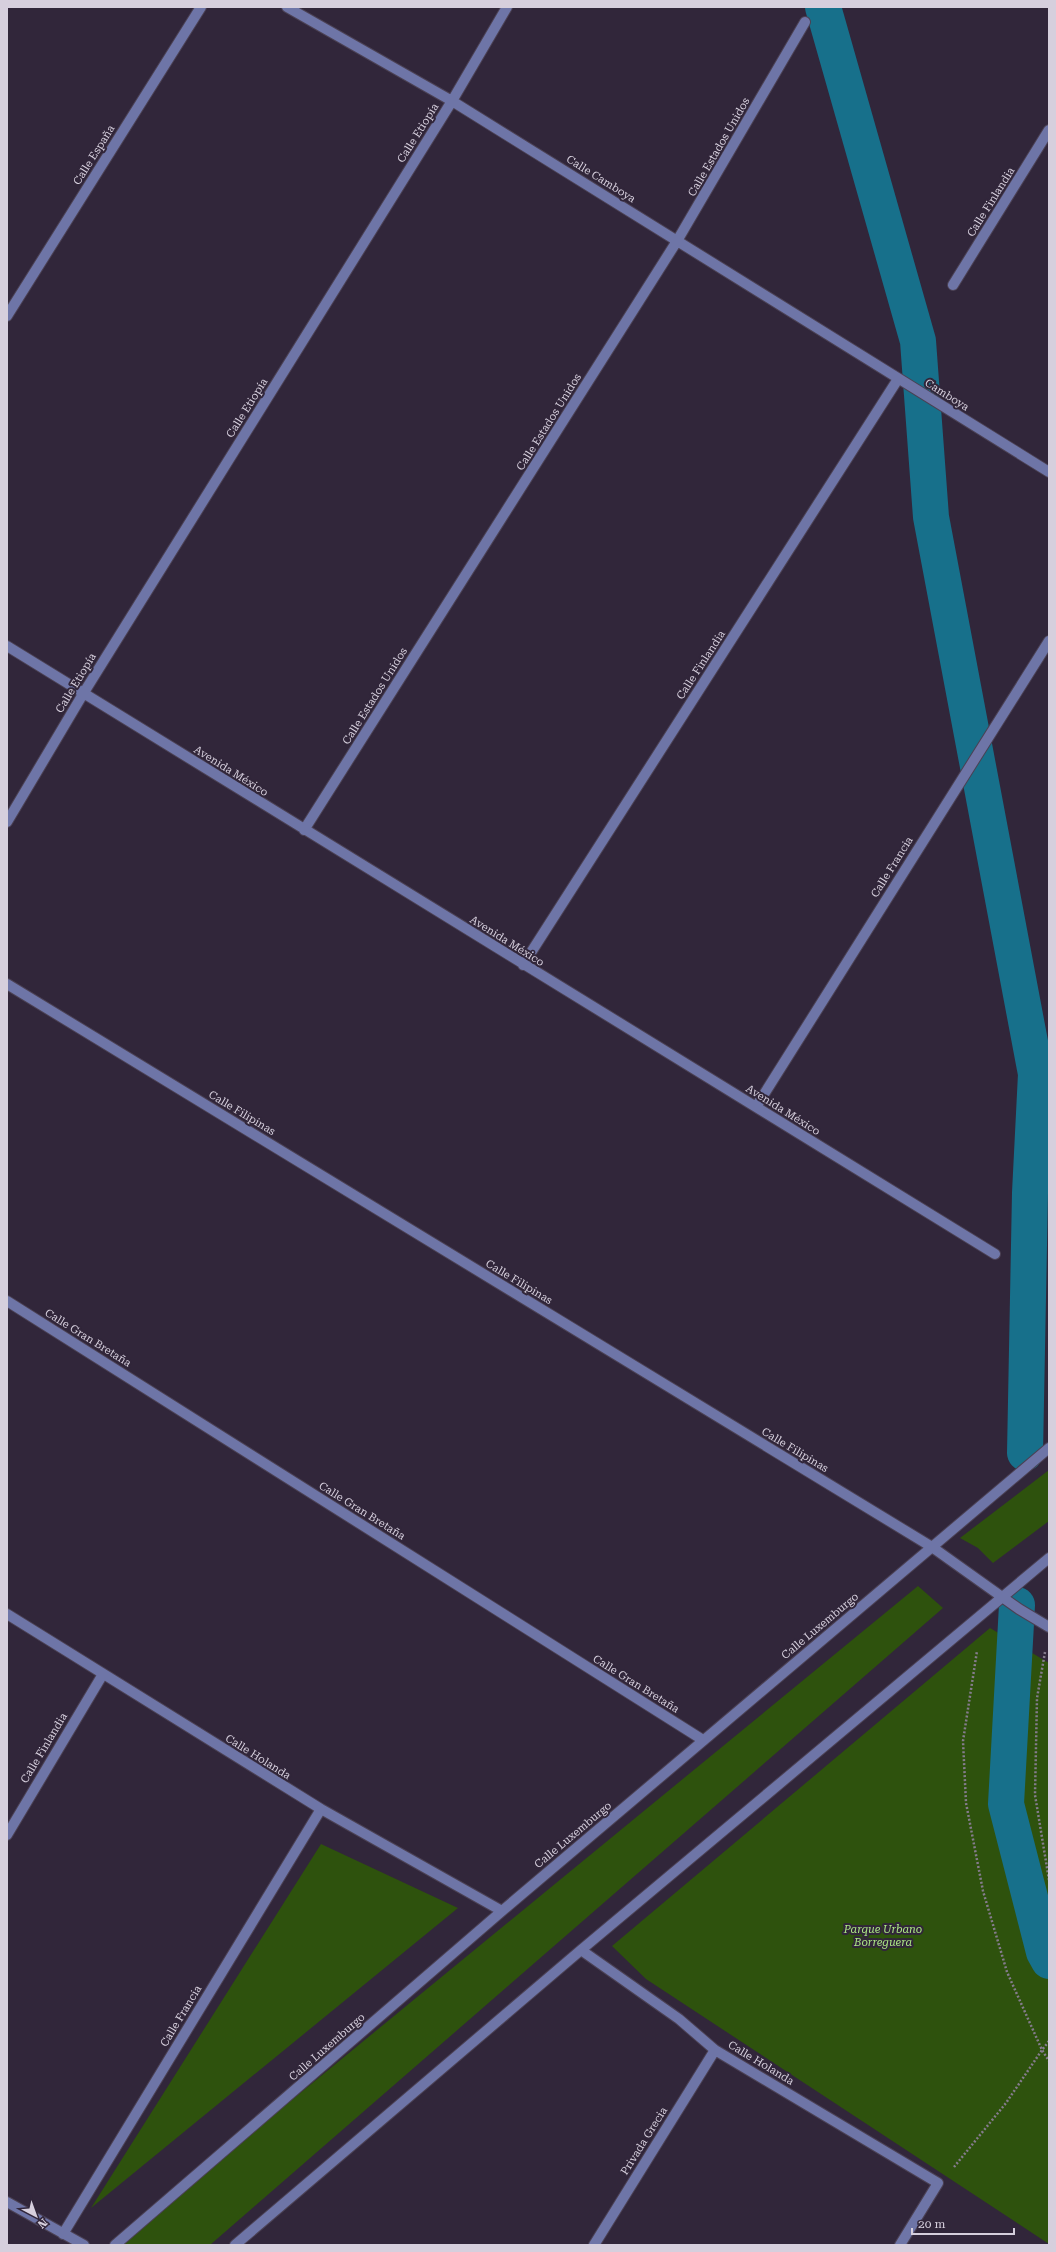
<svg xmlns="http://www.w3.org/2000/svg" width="1056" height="2252" viewBox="0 0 1056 2252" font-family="'Roboto Serif',serif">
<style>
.green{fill:#2e520d}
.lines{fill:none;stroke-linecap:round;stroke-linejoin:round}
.canal{stroke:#17708b;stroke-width:36}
.minor-casing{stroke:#4b4154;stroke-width:12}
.path{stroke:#857c8d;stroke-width:2.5;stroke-dasharray:2 2;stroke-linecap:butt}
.minor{stroke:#6e75a7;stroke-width:10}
.labels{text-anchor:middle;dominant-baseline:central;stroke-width:4;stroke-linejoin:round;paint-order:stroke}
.street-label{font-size:11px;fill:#d6cfdd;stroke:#31263a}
.park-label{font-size:11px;font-style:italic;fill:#ace785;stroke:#31263a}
</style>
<rect width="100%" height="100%" fill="#31263a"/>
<!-- green -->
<path class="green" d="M 1049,1470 L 1049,1521 L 993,1563 L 978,1548 L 960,1538 Z
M 918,1586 L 943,1608 L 210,2245 L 115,2245 Z
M 990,1628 L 1049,1663 L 1049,2244 L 646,1979 L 612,1946 Z
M 321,1844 L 458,1908 L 91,2208 Z"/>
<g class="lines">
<!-- canal -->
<path class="canal" d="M 823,7 L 918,341 L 931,517 L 1036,1074 L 1030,1193 L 1025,1453
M 1017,1605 L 1006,1804 L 1044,1952 L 1049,1961"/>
<defs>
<path id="minor" d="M 287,7 L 452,101 L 1049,472
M 953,285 L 1049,130
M 7,316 L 201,7
M 7,646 L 995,1254
M 7,822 L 83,694 L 452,101 L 507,7
M 304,830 L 677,241 L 805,22
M 523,965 L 898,379
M 7,984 L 932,1547 L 1019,1609 L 1049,1627
M 756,1107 L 1049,641
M 7,1301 L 703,1740
M 7,1614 L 321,1809 L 502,1911
M 7,1835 L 103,1674
M 581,1950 L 679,2019 L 715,2050 L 938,2183 L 900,2245
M 7,2202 L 84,2245
M 63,2234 L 321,1809
M 115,2245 L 502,1911 L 1049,1448
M 235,2245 L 581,1950 L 1049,1558
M 594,2245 L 715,2050"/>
</defs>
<!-- minor casing -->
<use href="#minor" class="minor-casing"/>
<!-- path -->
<path class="path" d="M 1045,1652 L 1037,1698 L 1035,1795 L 1049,1880
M 1049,2041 L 1042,2050 L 1049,2061
M 954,2167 L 1006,2103 L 1042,2050 L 1007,1972 L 983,1891 L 966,1803 L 963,1741 L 977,1651"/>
<!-- minor -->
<use href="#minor" class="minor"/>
</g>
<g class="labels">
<!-- street labels -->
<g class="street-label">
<text transform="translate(418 133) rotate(-58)">Calle Etiopía</text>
<text transform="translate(719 147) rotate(-60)">Calle Estados Unidos</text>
<text transform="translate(94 155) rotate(-58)">Calle España</text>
<text transform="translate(601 179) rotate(32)">Calle Camboya</text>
<text transform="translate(991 202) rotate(-58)">Calle Finlandia</text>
<text transform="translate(947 395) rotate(32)">Camboya</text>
<text transform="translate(247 408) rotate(-58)">Calle Etiopía</text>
<text transform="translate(549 422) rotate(-58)">Calle Estados Unidos</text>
<text transform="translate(701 665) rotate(-57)">Calle Finlandia</text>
<text transform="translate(76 683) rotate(-59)">Calle Etiopía</text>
<text transform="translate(375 696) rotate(-58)">Calle Estados Unidos</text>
<text transform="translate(231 771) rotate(32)">Avenida México</text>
<text transform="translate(892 867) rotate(-58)">Calle Francia</text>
<text transform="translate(507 941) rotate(32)">Avenida México</text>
<text transform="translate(783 1110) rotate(32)">Avenida México</text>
<text transform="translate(242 1113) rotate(31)">Calle Filipinas</text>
<text transform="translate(519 1282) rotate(31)">Calle Filipinas</text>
<text transform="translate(88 1338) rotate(32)">Calle Gran Bretaña</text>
<text transform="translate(795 1450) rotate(31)">Calle Filipinas</text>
<text transform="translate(362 1511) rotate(32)">Calle Gran Bretaña</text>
<text transform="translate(820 1626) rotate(-40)">Calle Luxemburgo</text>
<text transform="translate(636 1684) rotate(32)">Calle Gran Bretaña</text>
<text transform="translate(44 1748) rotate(-59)">Calle Finlandia</text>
<text transform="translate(258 1757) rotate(32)">Calle Holanda</text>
<text transform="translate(573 1835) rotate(-40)">Calle Luxemburgo</text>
<text transform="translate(181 2016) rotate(-59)">Calle Francia</text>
<text transform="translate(327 2047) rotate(-41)">Calle Luxemburgo</text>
<text transform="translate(761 2063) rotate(31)">Calle Holanda</text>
<text transform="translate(644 2141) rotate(-58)">Privada Grecia</text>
</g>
<!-- park labels -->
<g class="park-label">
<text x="883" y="1929">Parque Urbano<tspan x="883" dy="13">Borreguera</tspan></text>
</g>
</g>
<!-- border -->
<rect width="1056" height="2252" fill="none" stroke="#d6cfdd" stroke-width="16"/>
<!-- north arrow -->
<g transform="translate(36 2216) rotate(139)" stroke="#31263a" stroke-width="3" paint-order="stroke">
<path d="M0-3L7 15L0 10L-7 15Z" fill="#d6cfdd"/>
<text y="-6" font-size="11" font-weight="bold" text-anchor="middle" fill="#d6cfdd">N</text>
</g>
<!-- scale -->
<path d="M912 2228v6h102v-6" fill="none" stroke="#d6cfdd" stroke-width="2"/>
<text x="918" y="2228" font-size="12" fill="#d6cfdd" stroke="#31263a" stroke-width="3" paint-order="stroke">20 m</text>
</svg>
